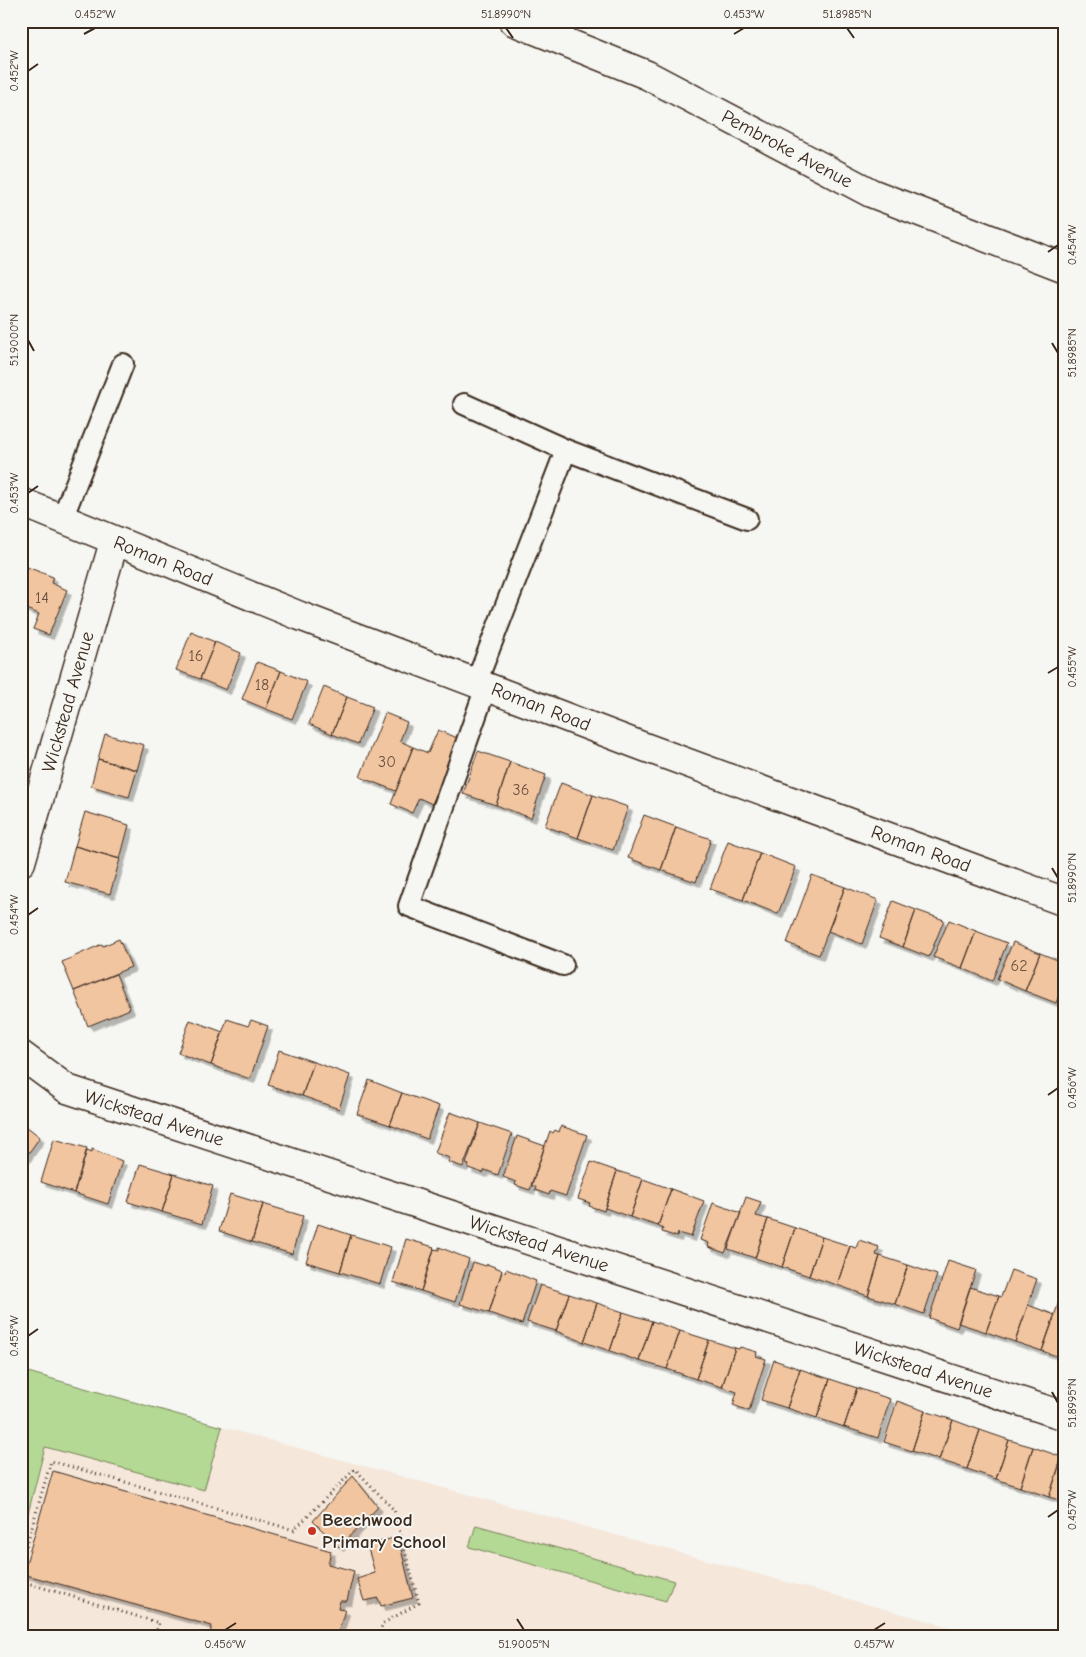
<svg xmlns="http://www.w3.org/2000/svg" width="1086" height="1657" viewBox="0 0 1086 1657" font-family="'Comic Neue',sans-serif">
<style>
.built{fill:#f5e7da}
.green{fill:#b4d994;stroke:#788259}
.building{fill:#f2c5a1;stroke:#3b2a1e;filter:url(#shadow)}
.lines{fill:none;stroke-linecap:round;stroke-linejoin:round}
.service-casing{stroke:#3b2a1e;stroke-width:24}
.minor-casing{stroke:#3b2a1e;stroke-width:31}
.path{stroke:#3b2a1e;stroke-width:3;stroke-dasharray:1 4;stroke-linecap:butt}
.service{stroke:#f6f6f2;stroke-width:20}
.minor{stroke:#f6f6f2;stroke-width:28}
.ticks{fill:none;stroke:#3b2a1e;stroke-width:2}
.poi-dot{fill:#c8321e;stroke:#f6f6f2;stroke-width:2}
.labels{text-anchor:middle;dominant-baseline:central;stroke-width:4;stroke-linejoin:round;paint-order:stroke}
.number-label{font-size:16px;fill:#69513f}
.street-label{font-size:19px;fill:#3b2a1e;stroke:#f6f6f2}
.poi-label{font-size:19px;font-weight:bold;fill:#3b2a1e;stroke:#f6f6f2;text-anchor:start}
.neatline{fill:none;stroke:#3b2a1e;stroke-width:2}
.ticks-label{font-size:12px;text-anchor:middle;fill:#3b2a1e}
</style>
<defs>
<filter id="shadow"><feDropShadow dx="4.5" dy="4.5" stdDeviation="0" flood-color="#0004"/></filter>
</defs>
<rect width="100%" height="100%" fill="#f6f6f2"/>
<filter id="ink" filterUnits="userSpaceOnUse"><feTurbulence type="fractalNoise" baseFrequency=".02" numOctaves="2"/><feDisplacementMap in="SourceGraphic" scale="10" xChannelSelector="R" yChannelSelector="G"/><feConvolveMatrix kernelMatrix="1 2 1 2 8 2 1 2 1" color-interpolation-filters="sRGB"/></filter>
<g filter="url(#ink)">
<!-- built -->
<path class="built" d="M 21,1370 L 222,1427 L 983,1636 L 21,1636 Z"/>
<!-- green -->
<path class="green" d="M 21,1370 L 222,1427 L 204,1490 L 45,1447 L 21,1541 Z
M 476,1525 L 674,1581 L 666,1601 L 469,1547 Z"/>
<!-- building -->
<path class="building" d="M 27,567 L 53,577 L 51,583 L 67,590 L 49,635 L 33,629 L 39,614 L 21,607 L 21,582 Z
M 191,632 L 215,642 L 200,679 L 176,670 Z
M 215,642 L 241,653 L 226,690 L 200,679 Z
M 257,662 L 281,671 L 266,709 L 242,699 Z
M 281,671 L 307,682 L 292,719 L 266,709 Z
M 324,687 L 347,697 L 332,734 L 309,724 Z
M 347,697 L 373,707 L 358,744 L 332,734 Z
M 385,713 L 407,722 L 400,741 L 413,747 L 396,791 L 360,777 Z
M 438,730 L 460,739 L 432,804 L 419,798 L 412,813 L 391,804 L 413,747 L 428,753 Z
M 105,734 L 144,745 L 137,770 L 98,759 Z
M 478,751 L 510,762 L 496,805 L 463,794 Z
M 98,759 L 137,770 L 129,797 L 91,786 Z
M 510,762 L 546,775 L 531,818 L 496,805 Z
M 561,783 L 593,795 L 578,838 L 545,826 Z
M 593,795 L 628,807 L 613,850 L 578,838 Z
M 85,812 L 129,825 L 120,859 L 75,846 Z
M 644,815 L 676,827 L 661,870 L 628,858 Z
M 676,827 L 711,839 L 696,882 L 661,870 Z
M 728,841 L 760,853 L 743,900 L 710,889 Z
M 75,846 L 120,859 L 110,894 L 65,882 Z
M 760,853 L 796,867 L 778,914 L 743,900 Z
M 812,875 L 845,887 L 819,955 L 787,943 Z
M 845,887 L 878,900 L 862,944 L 828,931 Z
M 893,901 L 916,910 L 903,947 L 879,938 Z
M 916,910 L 944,920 L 929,957 L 903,947 Z
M 949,920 L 976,931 L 962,968 L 933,957 Z
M 976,931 L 1007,943 L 992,981 L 962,968 Z
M 119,939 L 131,967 L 74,991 L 62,962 L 102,944 L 103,946 Z
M 1013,942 L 1040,953 L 1025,991 L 997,979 Z
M 1040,953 L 1065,963 L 1065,980 L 1056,1003 L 1025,991 Z
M 116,974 L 130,1009 L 88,1026 L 74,991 Z
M 227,1019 L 248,1026 L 251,1020 L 268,1026 L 250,1079 L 211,1065 Z
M 190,1020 L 223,1032 L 211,1065 L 178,1053 Z
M 279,1050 L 314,1062 L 302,1096 L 268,1085 Z
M 314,1062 L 350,1075 L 339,1109 L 302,1096 Z
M 369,1080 L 402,1093 L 390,1125 L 357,1114 Z
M 402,1093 L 439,1106 L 427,1139 L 390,1125 Z
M 450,1112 L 480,1123 L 463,1167 L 448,1162 L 450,1158 L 435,1153 Z
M 21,1122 L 40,1137 L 21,1164 Z
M 480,1123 L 512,1134 L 498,1175 L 485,1170 L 483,1173 L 468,1168 L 469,1165 L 466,1164 Z
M 561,1126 L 587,1135 L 566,1196 L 550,1191 L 549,1195 L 535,1190 L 536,1187 L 531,1185 L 550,1131 L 553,1133 L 555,1130 L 559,1132 Z
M 517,1136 L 545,1146 L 530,1190 L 515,1185 L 516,1182 L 503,1177 Z
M 54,1139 L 87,1148 L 74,1193 L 41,1182 Z
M 92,1149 L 122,1161 L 108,1204 L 74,1193 L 87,1150 L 92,1152 Z
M 591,1162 L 617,1171 L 604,1211 L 589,1206 L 590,1203 L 578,1199 Z
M 140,1164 L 174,1174 L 162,1212 L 128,1202 Z
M 617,1171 L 643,1179 L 630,1217 L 605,1208 Z
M 174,1174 L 213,1186 L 202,1224 L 162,1212 Z
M 643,1179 L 671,1189 L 658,1226 L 630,1217 Z
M 671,1189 L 704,1201 L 691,1237 L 678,1233 L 677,1237 L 662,1232 L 663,1229 L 658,1226 Z
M 230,1194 L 263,1204 L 252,1242 L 219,1231 Z
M 746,1197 L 761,1202 L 756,1216 L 768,1219 L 755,1258 L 728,1249 Z
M 713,1203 L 741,1213 L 725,1253 L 708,1247 L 709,1243 L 700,1240 Z
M 263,1204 L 303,1216 L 292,1254 L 252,1242 Z
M 768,1219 L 795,1228 L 782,1267 L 755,1258 Z
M 318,1224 L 351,1235 L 340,1272 L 306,1262 Z
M 795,1228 L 822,1237 L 809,1276 L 782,1267 Z
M 351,1235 L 391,1247 L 380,1284 L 340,1272 Z
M 822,1237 L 850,1246 L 837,1285 L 809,1276 Z
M 406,1239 L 434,1247 L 433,1248 L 434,1249 L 421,1291 L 393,1282 Z
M 859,1240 L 879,1247 L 876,1255 L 880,1256 L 868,1296 L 837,1285 L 850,1246 L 856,1248 Z
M 439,1247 L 469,1259 L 455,1302 L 421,1291 L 434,1249 L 439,1250 Z
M 880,1256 L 908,1265 L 895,1304 L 868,1296 Z
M 948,1261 L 976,1270 L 957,1328 L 929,1318 Z
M 473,1262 L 486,1266 L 487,1264 L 500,1269 L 502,1271 L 489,1313 L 460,1304 Z
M 908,1265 L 937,1275 L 924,1314 L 895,1304 Z
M 506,1269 L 536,1281 L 522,1324 L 489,1313 L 502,1271 L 505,1272 Z
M 1011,1270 L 1037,1279 L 1015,1342 L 986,1332 L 999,1296 L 1001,1297 Z
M 540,1285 L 569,1294 L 556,1331 L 527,1322 Z
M 970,1287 L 999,1296 L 986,1332 L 958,1323 Z
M 1063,1290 L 1065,1290 L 1065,1359 L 1042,1351 Z
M 569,1294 L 597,1303 L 584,1342 L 556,1331 Z
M 597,1303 L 623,1312 L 610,1351 L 584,1342 Z
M 1028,1305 L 1055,1315 L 1042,1351 L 1015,1342 Z
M 623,1312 L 652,1321 L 639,1361 L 610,1351 Z
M 652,1321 L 680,1331 L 667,1369 L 639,1361 Z
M 680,1331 L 709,1340 L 696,1379 L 667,1369 Z
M 709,1340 L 735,1348 L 722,1387 L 696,1379 Z
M 740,1347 L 757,1352 L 756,1356 L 766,1359 L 749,1411 L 733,1405 L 737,1392 L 722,1387 L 735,1348 L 739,1349 Z
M 774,1360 L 800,1369 L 787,1408 L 761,1400 Z
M 800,1369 L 830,1379 L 817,1418 L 787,1408 Z
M 830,1379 L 857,1388 L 844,1427 L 817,1418 Z
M 857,1388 L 890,1399 L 878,1438 L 844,1427 Z
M 897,1401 L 925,1411 L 912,1451 L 884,1442 Z
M 925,1411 L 953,1420 L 939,1460 L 912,1451 Z
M 953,1420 L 980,1430 L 967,1469 L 939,1460 Z
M 980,1430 L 1009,1440 L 996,1479 L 967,1469 Z
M 1009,1440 L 1033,1447 L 1020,1487 L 996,1479 Z
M 1033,1447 L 1062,1457 L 1049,1497 L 1020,1487 Z
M 1062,1457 L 1065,1458 L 1065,1502 L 1049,1497 Z
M 53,1471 L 331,1551 L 328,1564 L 354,1571 L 347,1601 L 340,1601 L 338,1609 L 345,1610 L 337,1636 L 209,1636 L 212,1626 L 23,1574 Z
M 353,1476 L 378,1507 L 339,1547 L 313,1521 Z
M 398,1537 L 413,1598 L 381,1606 L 378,1598 L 364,1601 L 357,1579 L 375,1573 L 367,1545 Z"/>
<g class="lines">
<defs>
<path id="service" d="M 464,404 L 566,450
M 62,519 L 123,364
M 476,683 L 566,450 L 747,519
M 486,687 L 409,906 L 563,965"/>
<path id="minor" d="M 513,21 L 647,75 L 871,193 L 1065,268
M 21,502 L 300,616 L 639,745 L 1065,902
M 21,862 L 114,542
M 21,1055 L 67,1089 L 1065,1416"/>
</defs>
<!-- service casing -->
<use href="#service" class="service-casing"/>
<!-- minor casing -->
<use href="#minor" class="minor-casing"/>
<!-- path -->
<path class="path" d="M 21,1565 L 51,1461 L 294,1530 L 355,1469 L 394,1510 L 419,1603 L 382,1624 L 380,1636
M 21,1581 L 159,1623 L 155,1636"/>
<!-- service -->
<use href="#service" class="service"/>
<!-- minor -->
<use href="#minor" class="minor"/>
</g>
</g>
<!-- ticks -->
<path class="ticks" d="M 506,28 L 513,38M 847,28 L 854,38M 84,34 L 95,28M 734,34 L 744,28M 28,71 L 38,64M 1048,252 L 1058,245M 28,340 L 34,351M 1052,343 L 1058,353M 28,493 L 38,486M 1048,673 L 1058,667M 1052,868 L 1058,878M 28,915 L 38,908M 1048,1095 L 1058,1088M 28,1336 L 38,1329M 1052,1392 L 1058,1403M 1048,1517 L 1058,1510M 517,1619 L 524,1630M 225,1630 L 236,1623M 874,1630 L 885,1623"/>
<!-- markers -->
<circle class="poi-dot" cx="312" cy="1531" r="5"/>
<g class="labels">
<!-- number labels -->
<g class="number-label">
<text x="42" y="598">14</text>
<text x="196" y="656">16</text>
<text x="262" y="685">18</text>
<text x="387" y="762">30</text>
<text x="521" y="790">36</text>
<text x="1019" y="966">62</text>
</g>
<!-- street labels -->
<g class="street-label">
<text transform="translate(787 149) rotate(28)">Pembroke Avenue</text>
<text transform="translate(163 561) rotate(22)">Roman Road</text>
<text transform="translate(68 702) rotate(-74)">Wickstead Avenue</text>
<text transform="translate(541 707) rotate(21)">Roman Road</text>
<text transform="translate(921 849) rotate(20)">Roman Road</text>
<text transform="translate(154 1118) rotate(18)">Wickstead Avenue</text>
<text transform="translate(539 1244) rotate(18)">Wickstead Avenue</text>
<text transform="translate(923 1370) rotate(18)">Wickstead Avenue</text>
</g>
<!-- poi labels -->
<g class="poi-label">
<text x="322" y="1520">Beechwood<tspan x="322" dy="22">Primary School</tspan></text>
</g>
</g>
<!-- margin -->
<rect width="1086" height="1657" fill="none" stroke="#f6f6f2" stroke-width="55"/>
<rect x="28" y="28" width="1030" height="1602" class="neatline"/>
<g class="ticks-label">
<text x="95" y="18">0.452°W</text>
<text x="506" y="18">51.8990°N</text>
<text x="744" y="18">0.453°W</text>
<text x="847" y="18">51.8985°N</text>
<text transform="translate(14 71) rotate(-90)" y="4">0.452°W</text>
<text transform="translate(1072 245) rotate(-90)" y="4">0.454°W</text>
<text transform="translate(14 340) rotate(-90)" y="4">51.9000°N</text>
<text transform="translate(1072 353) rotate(-90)" y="4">51.8985°N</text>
<text transform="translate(14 493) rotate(-90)" y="4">0.453°W</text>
<text transform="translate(1072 667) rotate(-90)" y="4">0.455°W</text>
<text transform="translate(1072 878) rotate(-90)" y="4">51.8990°N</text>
<text transform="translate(14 915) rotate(-90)" y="4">0.454°W</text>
<text transform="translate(1072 1088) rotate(-90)" y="4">0.456°W</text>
<text transform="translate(14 1336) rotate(-90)" y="4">0.455°W</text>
<text transform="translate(1072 1403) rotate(-90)" y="4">51.8995°N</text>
<text transform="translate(1072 1510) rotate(-90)" y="4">0.457°W</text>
<text x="225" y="1648">0.456°W</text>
<text x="524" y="1648">51.9005°N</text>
<text x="874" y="1648">0.457°W</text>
</g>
</svg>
